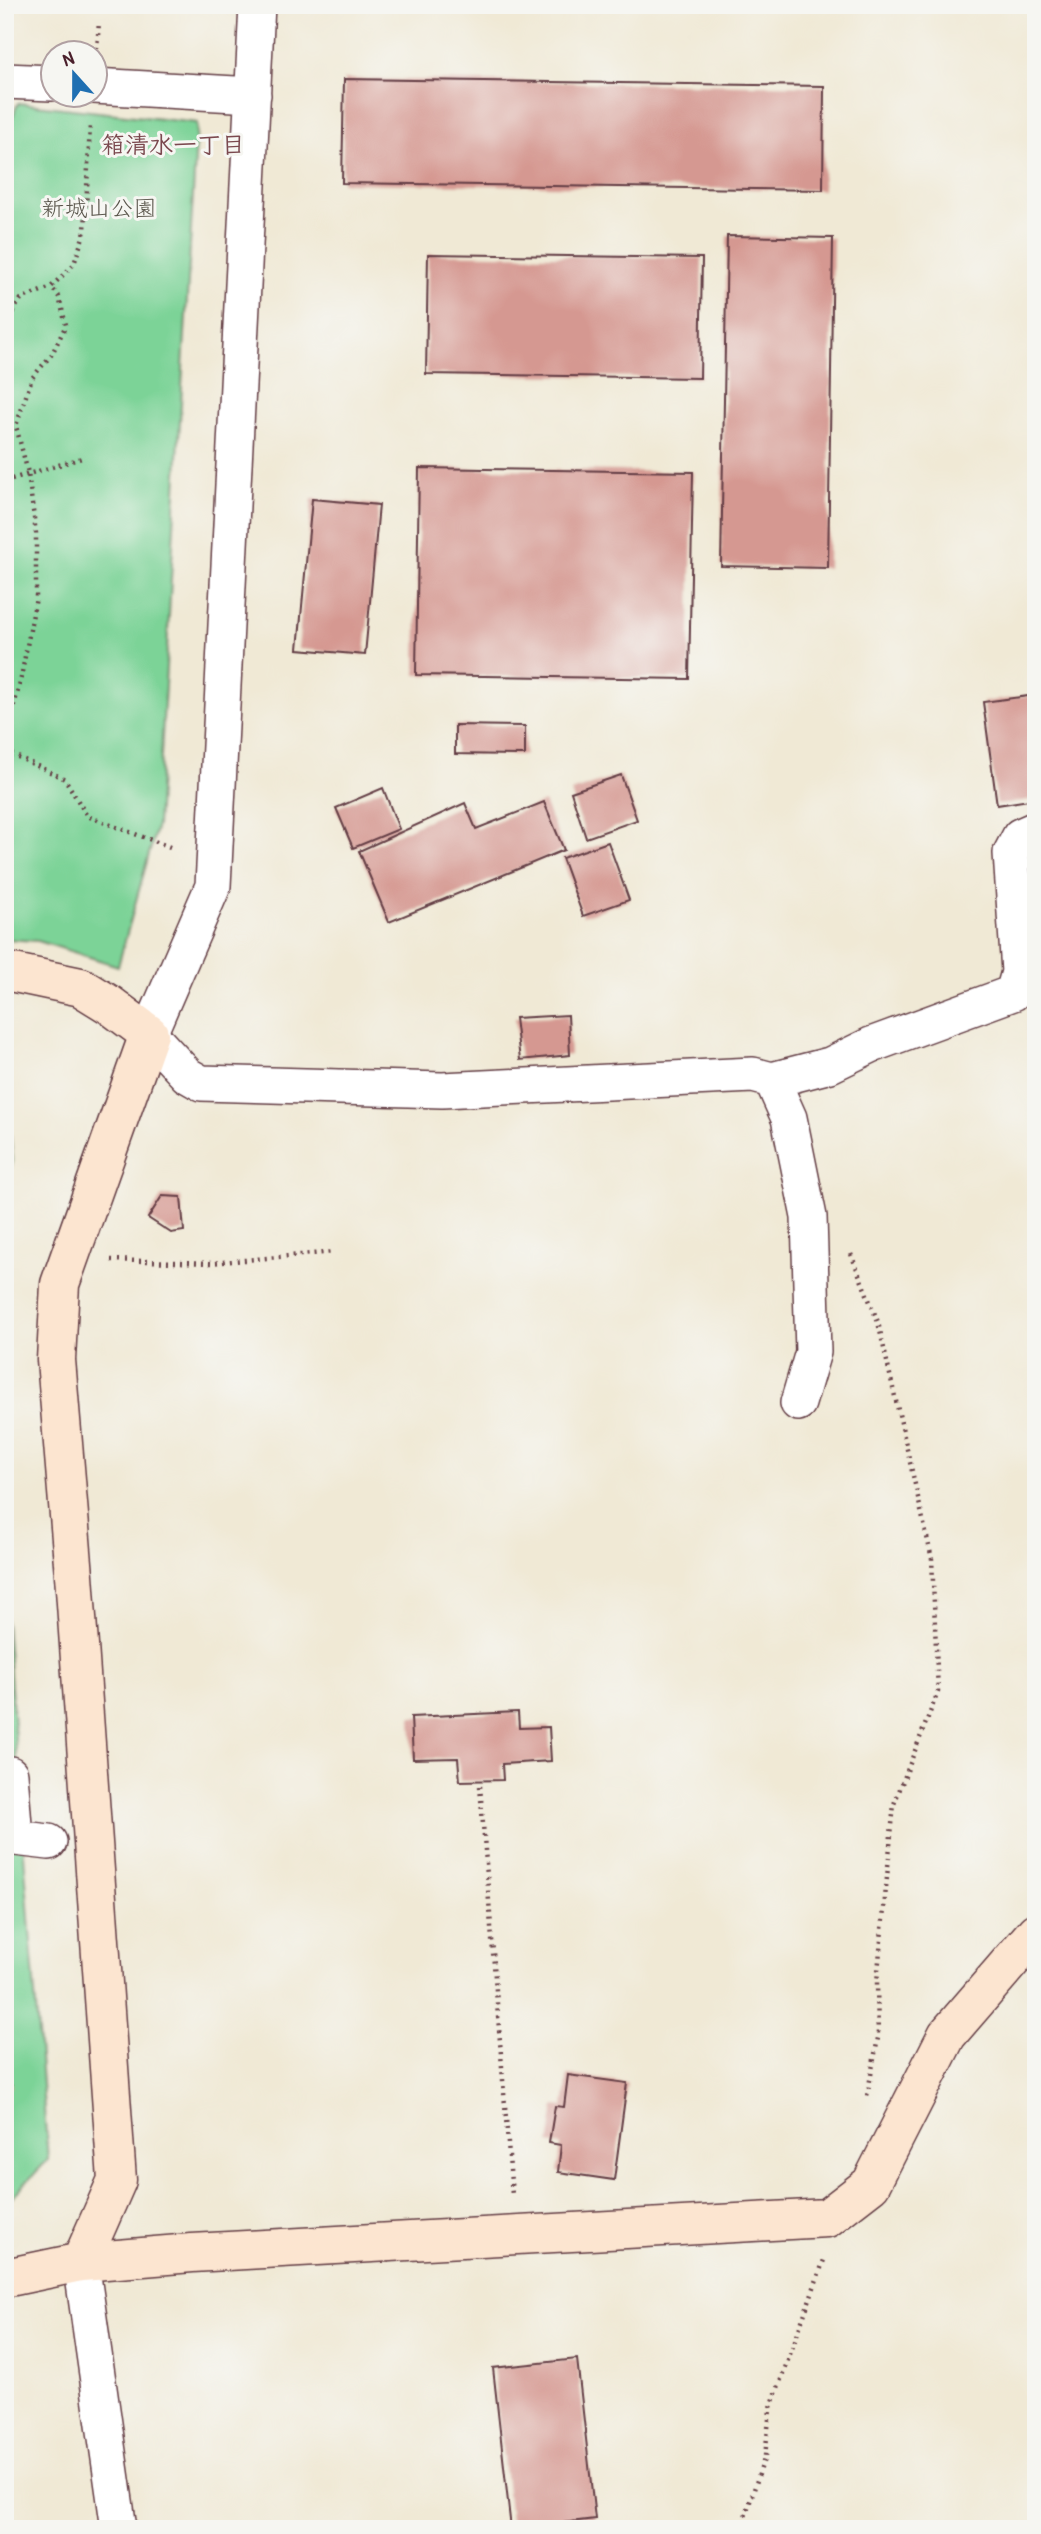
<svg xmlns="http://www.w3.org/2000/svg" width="1041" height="2534" viewBox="0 0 1041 2534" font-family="'Patrick Hand','Klee One',sans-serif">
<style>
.park{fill:#7cd397;stroke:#637961;stroke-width:2}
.building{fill:#d59891}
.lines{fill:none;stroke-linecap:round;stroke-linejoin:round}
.street-casing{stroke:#633d44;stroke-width:38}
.secondary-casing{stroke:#633d44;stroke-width:41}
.path{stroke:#633d44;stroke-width:4.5;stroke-dasharray:2 5;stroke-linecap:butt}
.street{stroke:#fff;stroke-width:35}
.secondary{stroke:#fce5d0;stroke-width:38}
.labels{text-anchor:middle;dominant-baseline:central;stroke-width:6;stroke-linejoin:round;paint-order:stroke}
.park-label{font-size:23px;fill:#59554b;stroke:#f6f6f2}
.neighbourhood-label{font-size:24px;font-weight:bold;fill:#7b494f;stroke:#f6f6f2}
</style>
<rect width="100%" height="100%" fill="#f6f6f2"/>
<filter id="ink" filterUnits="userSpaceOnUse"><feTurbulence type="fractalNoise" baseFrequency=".0143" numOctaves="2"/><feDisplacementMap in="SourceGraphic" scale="14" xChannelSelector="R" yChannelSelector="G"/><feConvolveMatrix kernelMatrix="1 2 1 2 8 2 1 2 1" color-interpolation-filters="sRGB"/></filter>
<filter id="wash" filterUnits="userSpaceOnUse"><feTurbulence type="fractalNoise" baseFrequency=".00686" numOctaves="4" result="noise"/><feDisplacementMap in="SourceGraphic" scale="28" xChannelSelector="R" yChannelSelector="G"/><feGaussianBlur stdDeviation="1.57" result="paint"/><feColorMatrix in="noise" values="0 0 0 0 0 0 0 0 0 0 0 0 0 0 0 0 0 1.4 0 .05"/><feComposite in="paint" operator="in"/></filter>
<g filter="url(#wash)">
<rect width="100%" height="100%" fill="#f0e9d5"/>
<!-- park -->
<path class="park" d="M 18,103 L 197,123 L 157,825 L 118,966 L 38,941 L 5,939 L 5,135 Z
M 5,1091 L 13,1161 L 5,1182 Z
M 5,1611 L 48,2160 L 5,2204 Z"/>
<g id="blocks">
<!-- building -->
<path class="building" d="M 344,79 L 824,86 L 823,190 L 342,183 Z
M 727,236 L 833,238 L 828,568 L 721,566 Z
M 428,254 L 702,258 L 700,378 L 426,374 Z
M 419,468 L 693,472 L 689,679 L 416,675 Z
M 312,499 L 379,505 L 365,655 L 298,649 Z
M 1036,695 L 1036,799 L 997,805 L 983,702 Z
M 455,725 L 525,726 L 525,755 L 455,754 Z
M 621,775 L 637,820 L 586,838 L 571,792 Z
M 383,788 L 399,829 L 353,848 L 336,808 Z
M 544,802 L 564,850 L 389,922 L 359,851 L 465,803 L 476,829 Z
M 608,842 L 629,900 L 583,916 L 562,858 Z
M 1035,889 L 1036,912 L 1031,913 L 1028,890 Z
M 568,1015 L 570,1055 L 520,1060 L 515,1018 Z
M 162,1196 L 181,1197 L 184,1231 L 171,1233 L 148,1218 Z
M 518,1712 L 519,1728 L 549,1727 L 551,1761 L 502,1764 L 503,1780 L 460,1781 L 458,1758 L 413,1759 L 411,1717 Z
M 6,2068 L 12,2087 L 5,2089 L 5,2069 Z
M 568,2075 L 627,2083 L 614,2180 L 558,2172 L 561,2145 L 549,2143 L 555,2106 L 564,2107 Z
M 577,2359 L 595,2519 L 511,2529 L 493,2368 Z"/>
</g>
</g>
<g filter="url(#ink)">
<use href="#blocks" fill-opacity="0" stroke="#633d44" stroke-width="2"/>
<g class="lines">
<defs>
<path id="street" d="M 257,5 L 213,886 L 149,1034 L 187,1075 L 201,1083 L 442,1090 L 753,1075 L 772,1080 L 789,1118 L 809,1217 L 813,1352 L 798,1403
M 5,81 L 52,83
M 94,86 L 253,95
M 772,1080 L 830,1065 L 871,1045 L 1013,993 L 1019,972 L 1011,853 L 1020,836 L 1036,829
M 10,1774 L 15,1838 L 49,1842
M 81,2262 L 119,2529"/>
<path id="secondary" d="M 5,971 L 81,987 L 110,1005 L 149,1034 L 60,1284 L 56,1360 L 74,1575 L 117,2180 L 81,2262
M 5,2278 L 81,2262 L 192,2253 L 827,2218 L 871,2184 L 947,2035 L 1036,1932"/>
</defs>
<!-- street casing -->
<use href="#street" class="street-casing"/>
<!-- secondary casing -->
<use href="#secondary" class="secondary-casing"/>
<!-- path -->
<path class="path" d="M 97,49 L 99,22
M 5,324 L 21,299 L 51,287 L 74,264 L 85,231 L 90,124
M 5,481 L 82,458
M 5,740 L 20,683 L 36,598 L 36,533 L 28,473 L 16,426 L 32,378 L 52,354 L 66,325 L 59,297 L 51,287
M 5,751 L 65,779 L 87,816 L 170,847
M 851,1254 L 878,1322 L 932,1559 L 938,1692 L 894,1804 L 877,1982 L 878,2038 L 867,2096
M 111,1260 L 211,1263 L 334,1252
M 480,1786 L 512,2195
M 741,2529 L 765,2456 L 770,2410 L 825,2257"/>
<!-- street -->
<use href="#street" class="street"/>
<!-- secondary -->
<use href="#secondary" class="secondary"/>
</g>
</g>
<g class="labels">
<!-- park labels -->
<g class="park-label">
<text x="99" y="207">新城山公園</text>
</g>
<!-- neighbourhood labels -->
<g class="neighbourhood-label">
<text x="173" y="144">箱清水一丁目</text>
</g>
</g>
<!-- margin -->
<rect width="1041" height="2534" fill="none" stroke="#f6f6f2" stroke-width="28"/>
<!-- north arrow -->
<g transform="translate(74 74) rotate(339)"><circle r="33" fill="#f6f6f2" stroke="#b1a0a2" stroke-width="2"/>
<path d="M0-5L12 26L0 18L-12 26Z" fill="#1f6fb2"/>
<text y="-10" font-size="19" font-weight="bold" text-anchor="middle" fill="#4a1f2b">N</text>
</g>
</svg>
